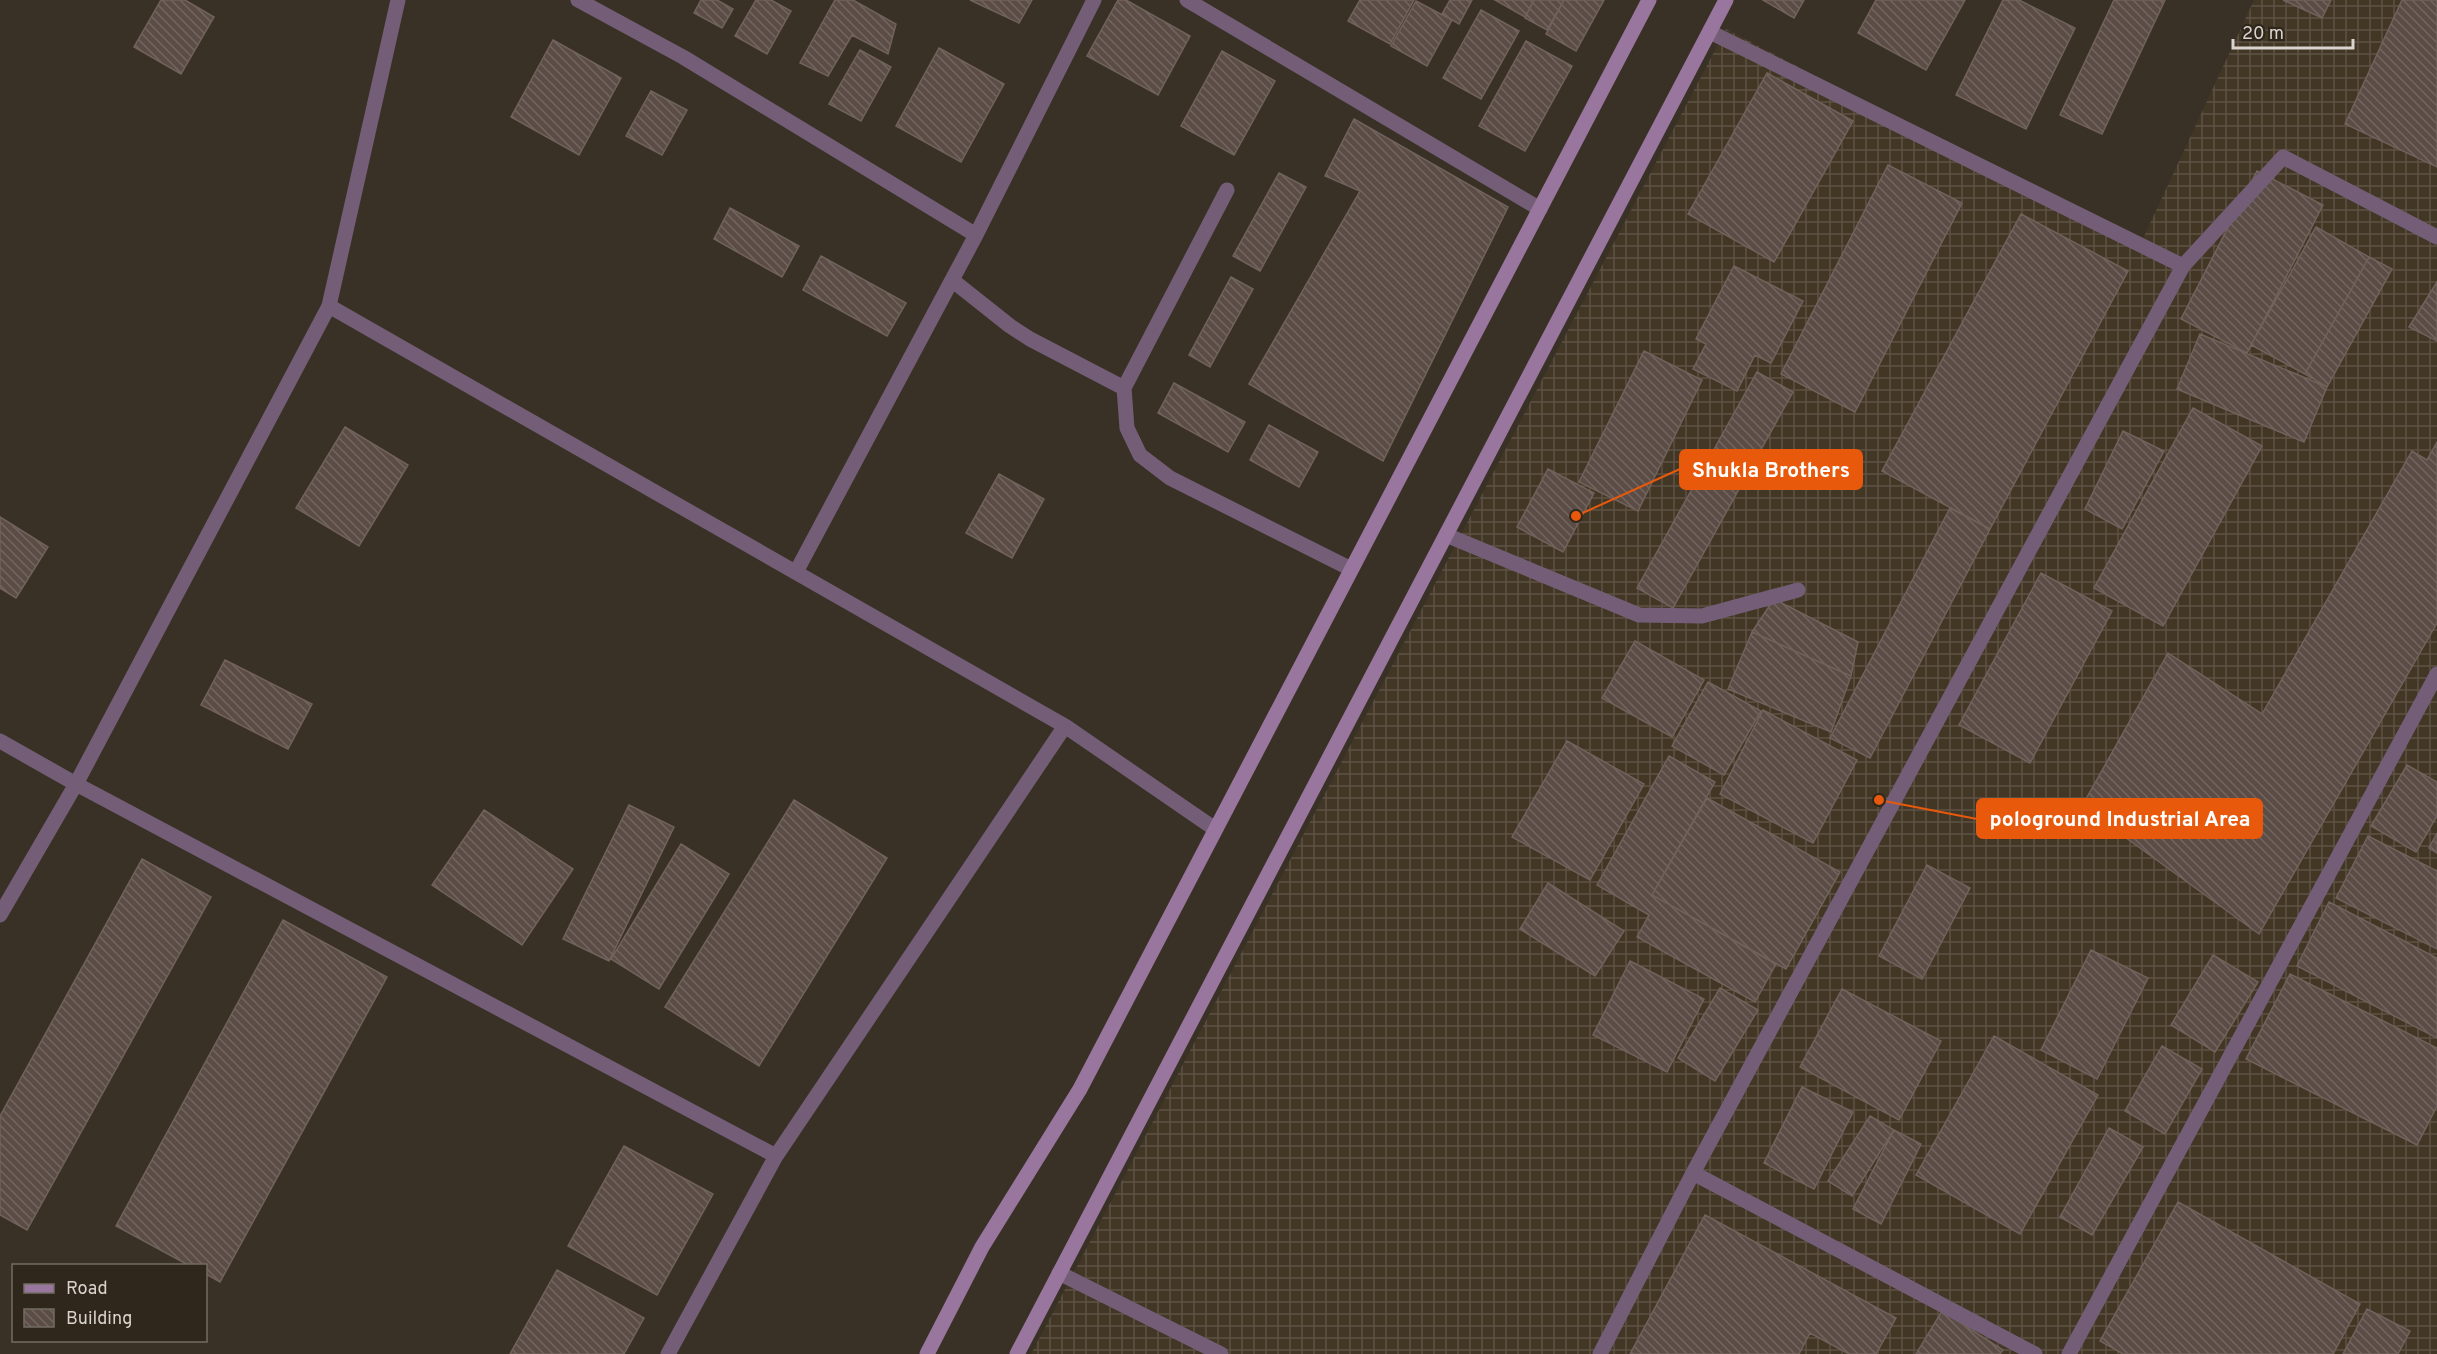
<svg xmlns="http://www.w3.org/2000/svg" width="2437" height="1354" viewBox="0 0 2437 1354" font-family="Overpass,sans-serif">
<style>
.industrial{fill:url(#industrial-grid)}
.building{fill:url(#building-back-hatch);stroke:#71625b;stroke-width:1.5}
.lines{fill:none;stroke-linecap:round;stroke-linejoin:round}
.lane{stroke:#745e77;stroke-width:15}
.street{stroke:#745e77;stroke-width:15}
.secondary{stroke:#99769e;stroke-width:15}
.leader{fill:none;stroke:#e8590c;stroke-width:2}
.callout-dot{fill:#e8590c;stroke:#2f271c;stroke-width:2}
.callout{fill:#e8590c;stroke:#e8590c;stroke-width:2}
.callout-label{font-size:21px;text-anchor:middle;font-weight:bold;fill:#fff}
</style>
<defs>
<pattern id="industrial-grid" width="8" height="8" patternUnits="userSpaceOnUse" patternTransform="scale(1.5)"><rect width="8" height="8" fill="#423625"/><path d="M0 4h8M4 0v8" fill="none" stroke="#5d5243"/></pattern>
<pattern id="building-back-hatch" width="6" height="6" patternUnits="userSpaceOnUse" patternTransform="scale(1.5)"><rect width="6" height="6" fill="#5b4d46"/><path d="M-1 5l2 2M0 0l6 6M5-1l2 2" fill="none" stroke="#726660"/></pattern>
</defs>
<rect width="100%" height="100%" fill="#393126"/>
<!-- industrial -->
<path class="industrial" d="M 2254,0 L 2437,0 L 2437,1354 L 1031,1354 L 1726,29 L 2140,245 Z"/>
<!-- building -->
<path class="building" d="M 161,0 L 185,0 L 214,17 L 181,74 L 134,47 Z
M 701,0 L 717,0 L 733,9 L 722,28 L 694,13 Z
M 756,0 L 771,0 L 791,11 L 767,54 L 735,36 Z
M 835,0 L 853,0 L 896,24 L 888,54 L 852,35 L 828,76 L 800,63 Z
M 970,0 L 1032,0 L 1019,23 Z
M 1118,0 L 1126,0 L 1190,36 L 1158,95 L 1087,56 Z
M 1360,0 L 1414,0 L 1390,44 L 1348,21 Z
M 1450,0 L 1472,0 L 1459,24 L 1442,14 Z
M 1495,0 L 1534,0 L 1525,17 Z
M 1534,0 L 1564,0 L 1547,30 L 1525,18 Z
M 1564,0 L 1604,0 L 1576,51 L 1546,34 Z
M 1763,0 L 1804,0 L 1794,18 Z
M 1876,0 L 1965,0 L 1926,70 L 1858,33 Z
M 2003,0 L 2019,0 L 2075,28 L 2026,129 L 1956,95 Z
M 2114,0 L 2165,0 L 2102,134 L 2060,115 Z
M 2283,0 L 2331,0 L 2322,18 Z
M 2402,0 L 2437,0 L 2437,167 L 2345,124 Z
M 1416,1 L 1452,20 L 1427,66 L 1391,46 Z
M 1481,10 L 1519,31 L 1481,99 L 1443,78 Z
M 553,40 L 621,78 L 579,155 L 511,117 Z
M 1526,41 L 1572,66 L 1525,151 L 1479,126 Z
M 939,48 L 1004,84 L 961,162 L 896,126 Z
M 860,50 L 891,67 L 861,121 L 829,104 Z
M 1222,51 L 1275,81 L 1234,155 L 1181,126 Z
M 1767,73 L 1853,121 L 1774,262 L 1688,214 Z
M 651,91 L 687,110 L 662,155 L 626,136 Z
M 1354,119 L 1508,207 L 1383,461 L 1249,384 L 1360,191 L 1325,176 Z
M 1888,165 L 1962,203 L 1855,412 L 1781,374 Z
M 2257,171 L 2323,205 L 2247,353 L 2181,319 Z
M 1279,173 L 1306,187 L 1260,271 L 1233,256 Z
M 730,208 L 799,246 L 782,277 L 714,239 Z
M 2021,214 L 2128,271 L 1990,529 L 1882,471 Z
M 2316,227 L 2369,257 L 2305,374 L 2251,345 Z
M 821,256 L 906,303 L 887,336 L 803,290 Z
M 2369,257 L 2392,269 L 2327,387 L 2305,374 Z
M 1734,266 L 1803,301 L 1771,363 L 1755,355 L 1737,391 L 1693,369 L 1706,344 L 1696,339 Z
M 1231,277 L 1253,289 L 1210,367 L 1189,355 Z
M 2437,282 L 2437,341 L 2409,327 Z
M 2200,334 L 2327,387 L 2304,442 L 2177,389 Z
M 1644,351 L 1702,380 L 1638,511 L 1579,482 Z
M 1757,372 L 1793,392 L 1673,608 L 1637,588 Z
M 1174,383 L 1245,422 L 1228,452 L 1158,413 Z
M 2193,408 L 2262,446 L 2163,626 L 2094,588 Z
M 1269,425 L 1318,452 L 1299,487 L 1250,460 Z
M 345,427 L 408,465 L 359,546 L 296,508 Z
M 2123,431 L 2164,451 L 2122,529 L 2085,509 Z
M 2437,442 L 2437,623 L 2259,934 L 2082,806 L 2168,653 L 2262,714 L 2412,451 L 2427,460 Z
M 1548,469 L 1594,493 L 1563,552 L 1517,527 Z
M 999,474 L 1044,499 L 1012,558 L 966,533 Z
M 1950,508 L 1990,529 L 1870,758 L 1830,738 Z
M 0,517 L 48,547 L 16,598 L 0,588 Z
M 2041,573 L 2112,611 L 2030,763 L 1959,725 Z
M 1774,599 L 1858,642 L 1851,676 L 1752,632 Z
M 1752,632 L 1851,676 L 1831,732 L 1728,689 Z
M 1635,641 L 1704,680 L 1672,737 L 1602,698 Z
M 225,660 L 312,704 L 288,749 L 201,705 Z
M 1708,682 L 1761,711 L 1724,775 L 1672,746 Z
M 1763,710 L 1857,760 L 1813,843 L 1720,794 Z
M 1567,741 L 1644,784 L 1590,880 L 1512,837 Z
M 1669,756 L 1715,782 L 1652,895 L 1776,964 L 1755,1002 L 1637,937 L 1649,915 L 1597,885 Z
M 2407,765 L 2437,782 L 2437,816 L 2416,852 L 2371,826 Z
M 1707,798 L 1840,872 L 1786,969 L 1652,895 Z
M 794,800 L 887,858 L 759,1066 L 665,1007 Z
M 629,805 L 674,827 L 609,961 L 563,939 Z
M 484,810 L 573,869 L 522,945 L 432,885 Z
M 2437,833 L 2437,853 L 2429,848 Z
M 2368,836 L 2437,871 L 2437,949 L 2336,898 Z
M 681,844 L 729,874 L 659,989 L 611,959 Z
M 142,859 L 211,897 L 27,1230 L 0,1215 L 0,1116 Z
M 1927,865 L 1970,888 L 1922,979 L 1879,956 Z
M 1548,883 L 1624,931 L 1595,976 L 1520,929 Z
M 2329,902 L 2437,958 L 2437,1038 L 2297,966 Z
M 283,920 L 387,977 L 220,1282 L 206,1274 L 206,1266 L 190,1266 L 116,1226 Z
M 2091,950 L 2148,978 L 2097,1079 L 2041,1050 Z
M 2213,955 L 2258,982 L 2215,1052 L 2171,1025 Z
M 1630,961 L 1704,999 L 1667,1072 L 1593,1035 Z
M 2290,974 L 2437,1048 L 2437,1106 L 2417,1145 L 2246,1059 Z
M 1720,988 L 1758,1010 L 1715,1081 L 1678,1058 Z
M 1842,989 L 1941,1041 L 1899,1120 L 1800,1067 Z
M 1994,1036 L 2098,1095 L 2020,1234 L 1916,1175 Z
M 2162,1046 L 2202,1069 L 2165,1134 L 2125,1111 Z
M 1802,1087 L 1853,1112 L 1814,1189 L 1764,1163 Z
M 1870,1116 L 1894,1130 L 1852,1196 L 1828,1181 Z
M 2109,1128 L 2143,1147 L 2092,1235 L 2060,1217 Z
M 1894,1130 L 1921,1144 L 1881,1224 L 1853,1209 Z
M 624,1146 L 713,1194 L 657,1295 L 568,1246 Z
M 2178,1202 L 2360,1304 L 2333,1354 L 2123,1354 L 2100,1341 Z
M 1705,1215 L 1896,1318 L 1876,1354 L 1849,1354 L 1810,1333 L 1799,1354 L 1630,1354 Z
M 557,1270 L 644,1318 L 624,1354 L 510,1354 Z
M 2367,1309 L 2410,1331 L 2398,1354 L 2343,1354 Z
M 1942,1311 L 2003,1350 L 2000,1354 L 1916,1354 Z"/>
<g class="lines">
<!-- lane -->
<path class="lane" d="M 1710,32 L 2183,266
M 1446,535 L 1639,615 L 1702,616 L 1798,590
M 1693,1173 L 2035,1354
M 1059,1273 L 1221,1354
M 1600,1354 L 1693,1173 L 2183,266 L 2283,157 L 2437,237
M 2069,1354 L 2437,674"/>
<!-- street -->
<path class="street" d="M 578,0 L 683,57 L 976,235
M 1187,0 L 1540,209
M 1227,190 L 1124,388 L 1127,428 L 1140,455 L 1170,478 L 1351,569
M 952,280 L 1010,326 L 1030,339 L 1124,388
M 329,306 L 1065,726 L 1215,829
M 796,572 L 976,235 L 1094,0
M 0,741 L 76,784 L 776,1156
M 0,915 L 76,784 L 329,306 L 398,0
M 668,1354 L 776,1156 L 1065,726"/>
<!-- secondary -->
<path class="secondary" d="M 927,1354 L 982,1247 L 1080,1089 L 1649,0
M 1017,1354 L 1726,0"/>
</g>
<!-- callouts -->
<path class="leader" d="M1576 516L1680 469M1879 800L1977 819"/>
<g class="callout-dot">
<circle cx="1576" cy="516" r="6"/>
<circle cx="1879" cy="800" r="6"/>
</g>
<g class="callout">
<rect x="1680" y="450" width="182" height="39" rx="6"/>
<rect x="1977" y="799" width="285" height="39" rx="6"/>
</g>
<g class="callout-label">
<text x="1771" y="477">Shukla Brothers</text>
<text x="2120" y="826">pologround Industrial Area</text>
</g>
<!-- legend -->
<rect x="12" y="1264" width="195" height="78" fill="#2f271c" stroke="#736c63" stroke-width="1.5"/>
<rect x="24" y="1284" width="30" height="9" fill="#99769e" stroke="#736c63" stroke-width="1.5"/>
<text x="66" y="1294" font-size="18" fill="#d9d4cd">Road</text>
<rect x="24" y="1309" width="30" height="18" fill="url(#building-back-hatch)" stroke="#736c63" stroke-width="1.5"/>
<text x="66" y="1324" font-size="18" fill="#d9d4cd">Building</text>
<!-- scale -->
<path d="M2233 39v9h120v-9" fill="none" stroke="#d9d4cd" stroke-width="3"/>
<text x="2242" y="39" font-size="18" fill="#d9d4cd" stroke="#2f271c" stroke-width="4.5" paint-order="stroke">20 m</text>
</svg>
